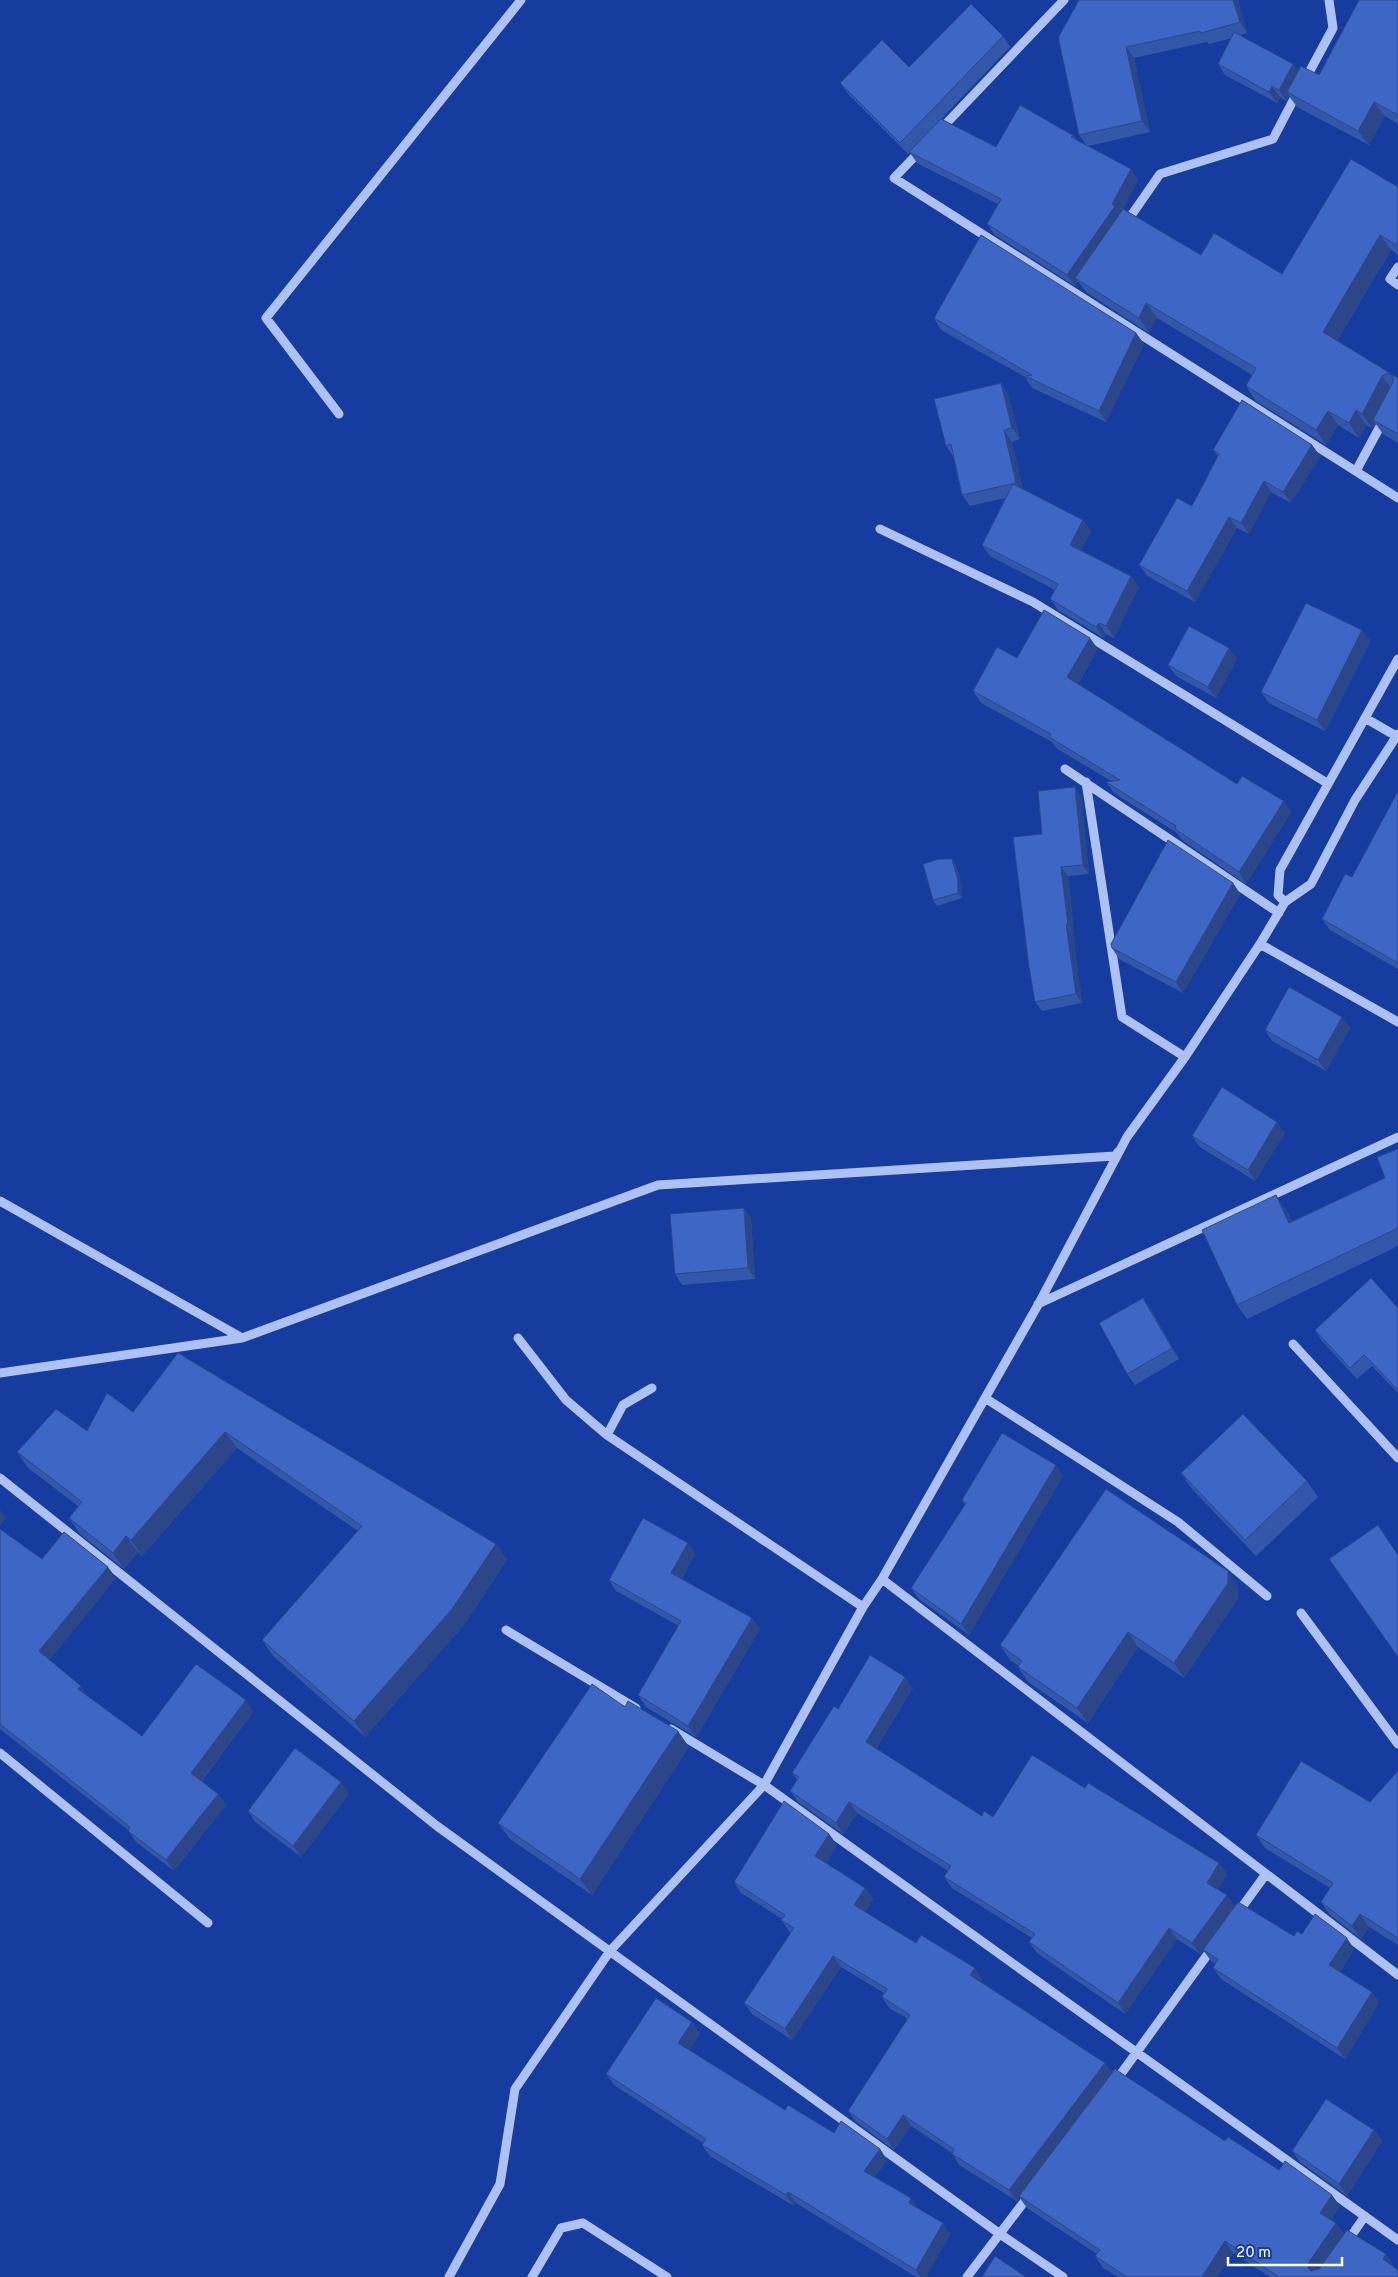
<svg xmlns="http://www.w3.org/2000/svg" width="1398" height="2277" viewBox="0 0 1398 2277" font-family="Overpass,sans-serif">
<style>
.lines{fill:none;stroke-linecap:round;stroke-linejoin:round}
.minor{stroke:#adc2f3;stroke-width:9}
.wall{fill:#3458a9}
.shaded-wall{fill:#2b478a}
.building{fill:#3d66c5;stroke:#2b478a}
</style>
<rect width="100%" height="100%" fill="#153c9e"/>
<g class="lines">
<!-- minor -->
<path class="minor" d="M 1305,80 L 1333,28 L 1329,0
M 940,130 L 1064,0
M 921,150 L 894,178 L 1398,498
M 1126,223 L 1160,174 L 1273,139 L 1298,91
M 1398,267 L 1390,279 L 1398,285
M 339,414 L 266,318 L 521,0
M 1356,471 L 1384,419
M 880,529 L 1033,602 L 1327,783
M 1365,718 L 1398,737
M 1065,769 L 1279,913
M 1086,782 L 1122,1017 L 1185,1057
M 1285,902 L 1278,895 L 1280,870 L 1398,659
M 1260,944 L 1398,1022
M 0,1201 L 242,1338
M 1038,1304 L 1398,1137
M 518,1338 L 566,1400 L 607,1435 L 863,1607
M 1293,1344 L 1398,1458
M 0,1373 L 242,1338 L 658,1185 L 1115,1156 L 1118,1152
M 985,1398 L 1178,1522 L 1267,1596
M 607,1435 L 623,1405 L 652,1388
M 0,1478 L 437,1826 L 1000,2234 L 1063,2277
M 882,1579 L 1398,1975
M 1301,1613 L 1398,1744
M 506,1630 L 636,1708
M 671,1729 L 764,1785 L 1398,2240
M 0,1753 L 208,1923
M 1237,1914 L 1266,1874
M 1115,2082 L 1213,1947
M 1347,2242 L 1365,2216
M 449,2277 L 500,2184 L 515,2089 L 610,1951 L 764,1785 L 863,1607 L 882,1579 L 1038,1305 L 1127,1137 L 1185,1057 L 1260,944 L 1285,902 L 1311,884 L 1355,800 L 1398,734
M 532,2277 L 561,2228 L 583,2223 L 667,2277
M 967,2277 L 1030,2194"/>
</g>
<!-- wall -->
<path class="wall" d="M 1079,0 L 1238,0 L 1247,33 L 1240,35 L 1298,72 L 1319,75 L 1398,0 L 1398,124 L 1385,116 L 1369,145 L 1297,107 L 1289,96 L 1286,101 L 1280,97 L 1277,103 L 1225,75 L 1218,64 L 1232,38 L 1209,44 L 1207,42 L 1134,58 L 1150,132 L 1088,146 L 1131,169 L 1138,180 L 1123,209 L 1201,255 L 1282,274 L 1398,187 L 1398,255 L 1391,250 L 1337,341 L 1398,378 L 1398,443 L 1383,434 L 1375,423 L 1372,428 L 1366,425 L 1359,438 L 1338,425 L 1326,445 L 1256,401 L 1246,386 L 1252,375 L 1157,318 L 1149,333 L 1086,292 L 1078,281 L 1075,286 L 995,235 L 987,224 L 998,204 L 917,163 L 910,153 L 908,154 L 848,94 L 840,83 L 909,67 L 1003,36 L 1010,47 L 941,119 L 996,147 L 1074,136 L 1077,141 L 1086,145 L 1079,135 Z
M 934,318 L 1136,333 L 1144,344 L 1106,422 L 1032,388 L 1025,377 L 941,330 Z
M 1008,394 L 1020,439 L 1012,442 L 1023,490 L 1091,531 L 1081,550 L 1139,587 L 1114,638 L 1106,634 L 1104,638 L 1058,610 L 1050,599 L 1055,590 L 990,556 L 982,545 L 1005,498 L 970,506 L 962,495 L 953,456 L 946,446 Z
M 1312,445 L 1320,456 L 1291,503 L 1271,492 L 1249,534 L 1237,528 L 1195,602 L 1147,576 L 1139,565 L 1192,506 L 1218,457 L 1213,450 Z
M 1362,630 L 1370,641 L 1325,731 L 1269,703 L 1261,692 Z
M 1229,648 L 1237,659 L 1216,698 L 1176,676 L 1168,665 Z
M 1098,649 L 1078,684 L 1237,784 L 1291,812 L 1246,884 L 1182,840 L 1177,833 L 1114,793 L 1106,782 L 1111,781 L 1056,748 L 1052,742 L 981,703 L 973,691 L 1017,658 Z
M 1398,791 L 1398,969 L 1330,930 L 1322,919 L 1352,877 Z
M 1081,796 L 1089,874 L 1068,876 L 1074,934 L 1073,933 L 1082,1003 L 1042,1011 L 1035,1002 L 1042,834 Z
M 952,859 L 956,865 L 962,886 L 962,898 L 937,906 L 933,900 Z
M 1233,883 L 1240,894 L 1183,993 L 1119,959 L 1112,948 Z
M 1350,1028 L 1326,1071 L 1272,1041 L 1265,1030 Z
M 1285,1133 L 1255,1181 L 1200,1147 L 1192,1136 Z
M 1398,1149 L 1398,1246 L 1247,1319 L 1237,1305 L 1285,1208 L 1292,1221 L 1385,1178 Z
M 744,1208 L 751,1219 L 755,1279 L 682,1285 L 675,1274 Z
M 1398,1308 L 1398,1393 L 1372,1366 L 1357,1379 L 1322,1341 L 1315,1330 Z
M 1151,1309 L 1179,1359 L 1135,1385 L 1127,1374 Z
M 178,1353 L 496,1544 L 507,1560 L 464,1625 L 365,1737 L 273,1656 L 262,1640 L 358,1531 L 237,1448 L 142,1556 L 138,1552 L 124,1569 L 80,1534 L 69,1518 L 78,1506 L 28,1468 L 17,1452 L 87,1431 L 133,1412 Z
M 1056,1465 L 1063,1476 L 969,1635 L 919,1599 L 911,1588 L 965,1505 L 962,1500 Z
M 1181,1473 L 1307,1481 L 1318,1497 L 1256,1556 L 1192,1489 Z
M 0,1529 L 42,1559 L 116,1578 L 49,1660 L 89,1697 L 142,1736 L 246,1700 L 253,1712 L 202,1781 L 218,1794 L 226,1805 L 174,1871 L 136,1842 L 128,1830 L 0,1729 Z
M 695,1554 L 682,1579 L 760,1629 L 696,1737 L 646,1707 L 638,1695 L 679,1626 L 616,1591 L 609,1580 Z
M 1238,1586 L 1238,1598 L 1184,1678 L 1138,1647 L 1088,1723 L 1028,1682 L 1018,1667 L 1019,1666 L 1010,1660 L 1000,1645 Z
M 913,1688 L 876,1749 L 982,1816 L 993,1817 L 1085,1788 L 1219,1863 L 1227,1874 L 1218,1889 L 1235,1906 L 1294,1936 L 1302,1934 L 1354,1949 L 1340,1972 L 1372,1992 L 1379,2003 L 1345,2059 L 1221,1979 L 1213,1968 L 1216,1964 L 1211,1961 L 1203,1950 L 1200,1954 L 1177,1939 L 1125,2014 L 1037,1953 L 1029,1942 L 1032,1938 L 952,1888 L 944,1877 L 948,1871 L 857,1813 L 843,1834 L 798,1802 L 790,1791 L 797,1780 L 792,1773 L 838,1709 Z
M 625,1707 L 689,1747 L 592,1895 L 510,1839 L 498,1823 Z
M 1398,1771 L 1398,1945 L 1369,1927 L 1361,1939 L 1330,1915 L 1321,1902 L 1330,1888 L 1265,1848 L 1256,1835 L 1370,1802 Z
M 349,1794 L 301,1857 L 255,1822 L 248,1811 Z
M 829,1834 L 837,1845 L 826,1863 L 865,1888 L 873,1899 L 865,1912 L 916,1943 L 975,1968 L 982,1979 L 981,1982 L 1105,2063 L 1112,2073 L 1225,2141 L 1279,2170 L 1340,2206 L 1331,2220 L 1336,2223 L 1344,2234 L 1386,2254 L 1394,2266 L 1393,2267 L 1398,2277 L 1270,2277 L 1233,2253 L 1217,2277 L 1118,2277 L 1103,2268 L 1095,2256 L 1097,2254 L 1027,2208 L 1019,2197 L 1017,2201 L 959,2165 L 952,2153 L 911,2126 L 894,2150 L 856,2122 L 848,2111 L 908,2019 L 889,2008 L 882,1997 L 884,1993 L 841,1967 L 792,2040 L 752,2014 L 744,2003 L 791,1933 L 789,1931 L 781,1920 L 782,1919 L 741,1893 L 734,1882 Z
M 700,2034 L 689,2050 L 785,2110 L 834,2133 L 880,2149 L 887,2160 L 875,2177 L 911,2198 L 918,2208 L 950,2234 L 926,2277 L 916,2277 L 796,2203 L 794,2206 L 710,2156 L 702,2145 L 703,2143 L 614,2085 L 606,2074 Z
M 1374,2130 L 1382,2141 L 1347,2196 L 1300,2162 L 1292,2151 Z"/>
<!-- shaded-wall -->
<path class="shaded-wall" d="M 1233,0 L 1238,0 L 1247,33 L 1240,22 Z
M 1126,47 L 1134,58 L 1150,132 L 1142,121 Z
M 1293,64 L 1301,75 L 1287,92 L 1289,96 L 1286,101 L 1279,90 Z
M 1272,86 L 1280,97 L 1277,103 L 1269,92 Z
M 1374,102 L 1385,116 L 1369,145 L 1358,131 Z
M 1131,169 L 1138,180 L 1121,214 L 1075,278 L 1078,281 L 1075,286 L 1067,275 L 1112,204 Z
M 1380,235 L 1391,250 L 1333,347 L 1323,332 Z
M 1146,303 L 1157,318 L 1149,333 L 1139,318 Z
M 1136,333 L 1144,344 L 1106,422 L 1099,411 Z
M 1382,376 L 1393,391 L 1373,420 L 1375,423 L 1372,428 L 1362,414 Z
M 1001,383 L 1008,394 L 1020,439 L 1012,428 Z
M 1356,410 L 1366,425 L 1359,438 L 1349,423 Z
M 1328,411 L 1338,425 L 1326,445 L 1316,430 Z
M 1004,430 L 1012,442 L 1024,494 L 1016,483 Z
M 1312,445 L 1320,456 L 1291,503 L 1283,492 Z
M 1264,481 L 1271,492 L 1249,534 L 1241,523 Z
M 1229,517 L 1237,528 L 1195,602 L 1187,591 Z
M 1083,520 L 1091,531 L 1078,556 L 1070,545 Z
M 1131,576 L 1139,587 L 1114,638 L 1106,626 Z
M 1099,623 L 1106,634 L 1104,638 L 1096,627 Z
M 1362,630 L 1370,641 L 1325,731 L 1317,720 Z
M 1090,638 L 1098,649 L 1075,688 L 1067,677 Z
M 1229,648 L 1237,659 L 1216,698 L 1208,687 Z
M 1075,787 L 1081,796 L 1089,874 L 1083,865 Z
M 1284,801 L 1291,812 L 1246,884 L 1239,872 Z
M 952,859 L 956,865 L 962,886 L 962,898 L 958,893 Z
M 1061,867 L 1068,876 L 1074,934 L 1068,925 Z
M 1233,883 L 1240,894 L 1183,993 L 1176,982 Z
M 1066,924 L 1073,933 L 1082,1003 L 1076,994 Z
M 1342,1017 L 1350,1028 L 1326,1071 L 1318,1060 Z
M 1277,1122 L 1285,1133 L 1255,1181 L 1248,1170 Z
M 1276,1195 L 1285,1208 L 1299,1236 L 1289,1223 Z
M 744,1208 L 751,1219 L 755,1279 L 748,1268 Z
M 1143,1298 L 1151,1309 L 1179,1359 L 1172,1348 Z
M 225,1432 L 237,1448 L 142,1556 L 131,1540 Z
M 1056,1465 L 1063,1476 L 969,1635 L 961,1624 Z
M 0,1510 L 6,1518 L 0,1526 Z
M 126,1536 L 138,1552 L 124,1569 L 113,1553 Z
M 688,1543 L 695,1554 L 679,1584 L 671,1573 Z
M 496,1544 L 507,1560 L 464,1625 L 365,1737 L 354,1721 Z
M 108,1567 L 116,1578 L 47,1663 L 39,1651 Z
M 1228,1571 L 1238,1586 L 1238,1598 L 1184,1678 L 1174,1663 Z
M 752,1618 L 760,1629 L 696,1737 L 688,1726 Z
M 1128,1632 L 1138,1647 L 1088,1723 L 1077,1708 Z
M 905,1677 L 913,1688 L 873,1753 L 866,1742 Z
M 81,1686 L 89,1697 L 78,1689 Z
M 246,1700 L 253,1712 L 199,1784 L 191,1773 Z
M 678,1731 L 689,1747 L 592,1895 L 580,1879 Z
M 341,1782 L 349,1794 L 301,1857 L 293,1846 Z
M 218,1794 L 226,1805 L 174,1871 L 166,1860 Z
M 849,1802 L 857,1813 L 843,1834 L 836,1823 Z
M 829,1834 L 837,1845 L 823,1867 L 815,1856 Z
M 1219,1863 L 1227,1874 L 1215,1894 L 1207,1883 Z
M 865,1888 L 873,1899 L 862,1916 L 854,1905 Z
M 1227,1895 L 1235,1906 L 1200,1954 L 1192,1943 Z
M 1360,1914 L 1369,1927 L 1361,1939 L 1352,1926 Z
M 1169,1928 L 1177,1939 L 1125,2014 L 1118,2003 Z
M 1347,1938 L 1354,1949 L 1337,1976 L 1329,1965 Z
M 833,1956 L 841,1967 L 792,2040 L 785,2029 Z
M 975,1968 L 982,1979 L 978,1986 L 970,1975 Z
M 1372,1992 L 1379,2003 L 1345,2059 L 1337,2048 Z
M 692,2022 L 700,2034 L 686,2055 L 678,2043 Z
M 1105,2063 L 1113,2074 L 1017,2201 L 1009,2190 Z
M 903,2115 L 911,2126 L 894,2150 L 887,2139 Z
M 1374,2130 L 1382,2141 L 1347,2196 L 1339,2184 Z
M 880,2149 L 887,2160 L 872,2182 L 864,2171 Z
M 788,2192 L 796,2203 L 794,2206 L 786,2195 Z
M 1332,2195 L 1340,2206 L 1328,2225 L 1320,2213 Z
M 911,2198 L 919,2209 L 909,2203 Z
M 943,2223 L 950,2234 L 926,2277 L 920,2277 L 916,2270 Z
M 1336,2223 L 1344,2235 L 1316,2277 L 1308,2268 L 1309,2262 Z
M 1225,2241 L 1233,2253 L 1217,2277 L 1202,2277 Z
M 1386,2254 L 1394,2266 L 1391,2271 L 1383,2259 Z"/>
<!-- building -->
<path class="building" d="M 1079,0 L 1233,0 L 1240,22 L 1201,33 L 1200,31 L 1126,47 L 1142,121 L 1079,135 L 1059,41 L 1059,36 Z
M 1359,0 L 1398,0 L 1398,115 L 1374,102 L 1358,131 L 1287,92 L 1301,66 L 1319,75 Z
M 971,4 L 1003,36 L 900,143 L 840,83 L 882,40 L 909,67 Z
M 1234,32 L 1293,64 L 1279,90 L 1272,86 L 1269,92 L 1218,64 Z
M 1020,105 L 1074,136 L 1071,137 L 1131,169 L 1112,204 L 1115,206 L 1067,275 L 987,224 L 1001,199 L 909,152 L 941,119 L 996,147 Z
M 1351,159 L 1398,187 L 1398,246 L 1380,235 L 1323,332 L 1398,378 L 1398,434 L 1373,420 L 1393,382 L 1393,376 L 1388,373 L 1382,376 L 1362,414 L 1356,410 L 1349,423 L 1328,411 L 1316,430 L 1246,386 L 1256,368 L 1146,303 L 1139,318 L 1075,278 L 1123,209 L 1201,255 L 1214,233 L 1282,274 Z
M 981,235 L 1136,333 L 1099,411 L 1025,376 L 1032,375 L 934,318 Z
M 1001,383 L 1012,428 L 1004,430 L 1016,483 L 962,495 L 951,444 L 946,446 L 934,399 Z
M 1242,400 L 1312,445 L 1283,492 L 1264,481 L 1241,523 L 1229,517 L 1187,591 L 1139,565 L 1177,498 L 1192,506 L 1219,454 L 1213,450 Z
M 1013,484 L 1083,520 L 1070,545 L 1131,576 L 1106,626 L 1099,623 L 1096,627 L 1050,599 L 1058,584 L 982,545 Z
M 1306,603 L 1362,630 L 1317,720 L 1261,692 Z
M 1044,610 L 1090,638 L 1067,677 L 1237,784 L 1242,776 L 1284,801 L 1239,872 L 1175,829 L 1176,826 L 1106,782 L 1120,780 L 1049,737 L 1051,734 L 973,691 L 997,647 L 1017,658 Z
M 1189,626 L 1229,648 L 1208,687 L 1168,665 Z
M 1075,787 L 1083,865 L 1061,867 L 1068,925 L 1066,924 L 1076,994 L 1035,1002 L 1029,967 L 1013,837 L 1042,834 L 1038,791 Z
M 1398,791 L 1398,963 L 1322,919 L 1345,874 L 1352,877 Z
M 1168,840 L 1233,883 L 1176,982 L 1112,948 L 1111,944 Z
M 939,859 L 952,859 L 958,880 L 958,893 L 933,900 L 923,864 Z
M 1289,987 L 1342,1017 L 1318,1060 L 1265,1030 Z
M 1222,1087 L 1277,1122 L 1248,1170 L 1192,1136 Z
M 1398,1149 L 1398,1228 L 1237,1305 L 1202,1230 L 1276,1195 L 1289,1223 L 1385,1178 L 1377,1157 Z
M 744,1208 L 748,1268 L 675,1274 L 670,1214 Z
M 1371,1278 L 1398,1308 L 1398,1390 L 1364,1355 L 1350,1368 L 1315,1330 Z
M 1143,1298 L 1172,1348 L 1127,1374 L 1099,1323 Z
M 178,1353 L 496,1544 L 452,1609 L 354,1721 L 262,1640 L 362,1526 L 225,1432 L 131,1540 L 126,1536 L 113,1553 L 69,1518 L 82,1502 L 17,1452 L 56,1409 L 87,1431 L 107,1393 L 133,1412 Z
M 1243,1414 L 1307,1481 L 1245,1540 L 1181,1473 Z
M 1002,1433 L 1056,1465 L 961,1624 L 911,1588 L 966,1503 L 962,1500 Z
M 1106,1489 L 1228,1571 L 1228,1583 L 1174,1663 L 1128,1632 L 1077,1708 L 1018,1667 L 1022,1661 L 1000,1645 Z
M 643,1518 L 688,1543 L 671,1573 L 752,1618 L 688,1726 L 638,1695 L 681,1621 L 609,1580 Z
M 1378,1525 L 1398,1555 L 1398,1657 L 1329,1559 Z
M 0,1529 L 42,1559 L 64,1532 L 108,1567 L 39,1651 L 81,1686 L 78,1689 L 142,1736 L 196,1664 L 246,1700 L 191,1773 L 218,1794 L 166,1860 L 128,1831 L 130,1827 L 0,1724 Z
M 870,1655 L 905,1677 L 866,1742 L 982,1816 L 984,1811 L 993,1817 L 1032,1755 L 1085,1788 L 1088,1783 L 1219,1863 L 1207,1883 L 1227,1895 L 1192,1943 L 1169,1928 L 1118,2003 L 1029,1942 L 1035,1934 L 944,1877 L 951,1866 L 849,1802 L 836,1823 L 790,1791 L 799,1777 L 792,1773 L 834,1706 L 838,1709 Z
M 592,1684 L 625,1707 L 628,1701 L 678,1731 L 580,1879 L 498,1823 Z
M 295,1748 L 341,1782 L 293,1846 L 248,1811 Z
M 1301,1761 L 1370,1802 L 1398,1771 L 1398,1938 L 1360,1914 L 1352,1926 L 1321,1902 L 1333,1883 L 1256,1835 Z
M 784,1801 L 829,1834 L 815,1856 L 865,1888 L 854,1905 L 916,1943 L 921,1935 L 975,1968 L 970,1975 L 1105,2063 L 1009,2190 L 952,2154 L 954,2149 L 903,2115 L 887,2139 L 848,2111 L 910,2015 L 882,1997 L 887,1989 L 833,1956 L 785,2029 L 744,2003 L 794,1928 L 781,1920 L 785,1915 L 734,1882 Z
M 1238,1902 L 1294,1936 L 1297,1931 L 1302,1934 L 1315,1914 L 1347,1938 L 1329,1965 L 1372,1992 L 1337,2048 L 1213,1968 L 1218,1959 L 1203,1950 Z
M 656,1998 L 692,2022 L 678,2043 L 785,2110 L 788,2105 L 834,2133 L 841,2121 L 880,2149 L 864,2171 L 911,2198 L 909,2203 L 943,2223 L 916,2270 L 788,2192 L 786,2195 L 702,2145 L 706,2139 L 606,2074 Z
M 1115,2069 L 1225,2141 L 1228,2137 L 1279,2170 L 1285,2161 L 1332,2195 L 1320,2213 L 1336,2223 L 1309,2262 L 1308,2268 L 1311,2271 L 1319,2269 L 1347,2230 L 1386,2254 L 1383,2259 L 1398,2270 L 1398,2277 L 1279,2277 L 1225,2241 L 1202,2277 L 1127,2277 L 1095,2256 L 1100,2250 L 1019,2196 Z
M 1326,2099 L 1374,2130 L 1339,2184 L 1292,2151 Z
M 995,2256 L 1026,2277 L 982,2277 Z"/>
<!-- scale -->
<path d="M1228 2257v8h114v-8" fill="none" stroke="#ffffff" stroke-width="2.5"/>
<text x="1236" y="2257" font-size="15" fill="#ffffff" stroke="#153c9e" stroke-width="4" paint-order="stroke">20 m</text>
</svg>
